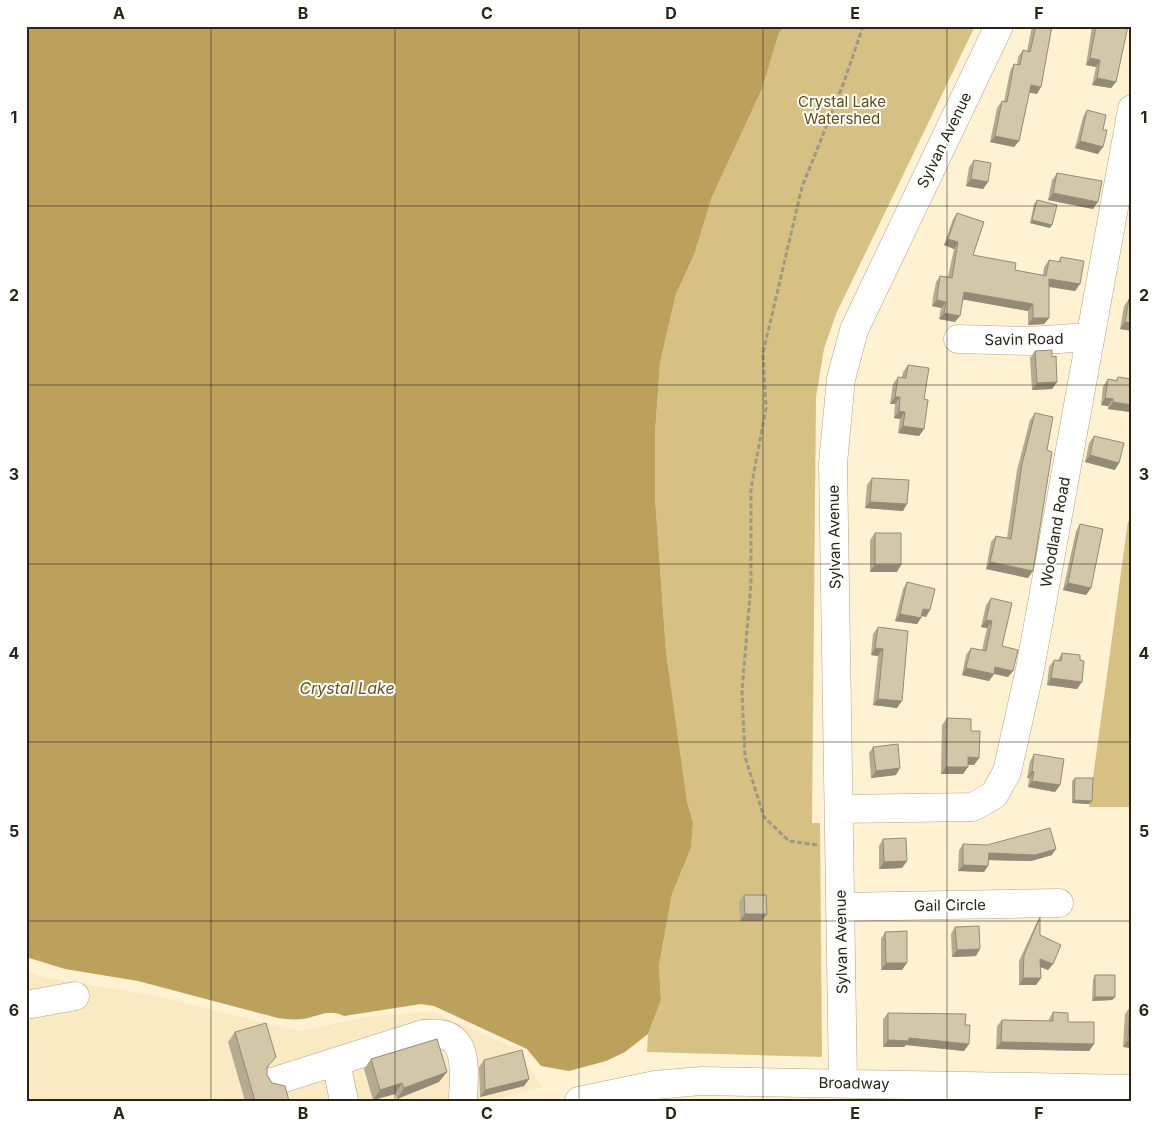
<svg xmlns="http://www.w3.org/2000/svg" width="1158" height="1127" viewBox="0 0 1158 1127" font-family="Inter,sans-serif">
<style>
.built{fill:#f9eac3}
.green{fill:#d6c084}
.water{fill:#bba15b}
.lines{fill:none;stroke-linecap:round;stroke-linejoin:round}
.minor-casing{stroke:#afa487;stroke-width:29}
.path{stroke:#a09881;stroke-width:3;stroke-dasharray:5 2.5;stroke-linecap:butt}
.minor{stroke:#fff;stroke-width:28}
.wall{fill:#b5ab90}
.shaded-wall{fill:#938b76}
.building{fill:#d2c7a8;stroke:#938b76}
.grid{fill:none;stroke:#292519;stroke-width:1;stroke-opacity:0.55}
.labels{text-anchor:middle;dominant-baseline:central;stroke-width:4;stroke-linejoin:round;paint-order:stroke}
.park-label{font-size:15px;fill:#5f4d16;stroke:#fff}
.street-label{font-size:15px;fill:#292519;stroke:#fff}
.water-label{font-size:16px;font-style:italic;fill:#66531d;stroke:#fff}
.neatline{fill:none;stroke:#292519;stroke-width:2}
.grid-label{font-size:16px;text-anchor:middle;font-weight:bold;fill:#292519}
</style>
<rect width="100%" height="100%" fill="#fef2d3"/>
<!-- built -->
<path class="built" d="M 26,971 L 47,978 L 154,995 L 299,1031 L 366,1017 L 431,1011 L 518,1049 L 542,1087 L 491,1101 L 26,1101 Z"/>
<!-- green -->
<path class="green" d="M 785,26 L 975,26 L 836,314 L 824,349 L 816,397 L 812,823 L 820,823 L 822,1057 L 647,1052 L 648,1034 L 661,1000 L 659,967 L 672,894 L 691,848 L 693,823 L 687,801 L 666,651 L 655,497 L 655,434 L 660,363 L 676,294 L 694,255 L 712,197 L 762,89 L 779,33 Z
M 1128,521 L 1132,522 L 1132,807 L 1089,807 Z"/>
<!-- water -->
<path class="water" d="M 26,26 L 785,26 L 779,33 L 762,89 L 712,197 L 694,255 L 676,294 L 660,363 L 655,434 L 655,497 L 666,651 L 687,801 L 693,823 L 691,848 L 672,894 L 659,966 L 661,1000 L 648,1034 L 625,1052 L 606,1061 L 569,1071 L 541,1066 L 527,1049 L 434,1006 L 421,1004 L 344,1016 C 328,1008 318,1017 302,1019 C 294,1020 285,1019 278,1018 L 138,981 L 65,969 L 26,957 Z"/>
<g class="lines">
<defs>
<path id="minor" d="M 958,339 L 1028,341 L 1090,337
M 839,809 L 973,807 L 994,795 L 1007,772 L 1030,669 L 1132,109
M 840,907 L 1059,903
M 26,1005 L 75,996
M 336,1062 L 344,1101
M 275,1081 L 423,1034 C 471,1028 464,1067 463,1101
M 843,1083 L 833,463 L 841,379 L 854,330 L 999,26
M 579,1101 L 655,1085 L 701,1081 L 1132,1089"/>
</defs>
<!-- minor casing -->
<use href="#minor" class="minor-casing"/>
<!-- path -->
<path class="path" d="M 817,845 L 789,841 L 764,817 L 745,757 L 742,691 L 751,583 L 751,488 L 766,408 L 763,353 L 802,187 L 844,82 L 863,26"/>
<!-- minor -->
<use href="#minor" class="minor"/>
</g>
<!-- wall -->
<path class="wall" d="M 1032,26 L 1052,26 L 1037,94 L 1029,92 L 1019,141 L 1014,147 L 990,142 L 997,108 L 1002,101 L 1004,102 L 1010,71 L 1014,64 L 1017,65 L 1018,57 L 1023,50 L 1027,51 Z
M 1092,26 L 1128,26 L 1116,82 L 1111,88 L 1092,85 L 1096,67 L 1086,65 Z
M 1087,110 L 1098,154 L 1075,148 L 1083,117 Z
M 974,160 L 988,182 L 983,189 L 966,186 L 969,167 Z
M 1057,173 L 1093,209 L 1048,200 L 1052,180 Z
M 1037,200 L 1050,228 L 1030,223 L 1034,204 Z
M 957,213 L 973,255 L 1015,270 L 1043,275 L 1044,267 L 1049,260 L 1058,262 L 1061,257 L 1080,284 L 1075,291 L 1049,287 L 1049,318 L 1044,324 L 1028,325 L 1028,311 L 963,299 L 955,322 L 939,319 L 941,308 L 932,306 L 933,297 L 936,282 L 940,276 L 948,277 L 954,249 L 944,245 L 953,219 Z
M 1129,299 L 1132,331 L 1120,329 L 1124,306 Z
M 1035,351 L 1052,357 L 1057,382 L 1052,389 L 1032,390 L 1030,358 Z
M 908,365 L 924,399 L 924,429 L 919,436 L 898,433 L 900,419 L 894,418 L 895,404 L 890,404 L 893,384 L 898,377 L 902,377 L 903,372 Z
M 1118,377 L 1130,412 L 1108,409 L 1108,406 L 1101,405 L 1103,386 L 1108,379 L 1116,380 Z
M 1035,413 L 1047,450 L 1028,578 L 986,569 L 991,542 L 996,536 L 1007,538 L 1017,470 L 1030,420 Z
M 1094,436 L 1115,470 L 1085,462 L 1089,443 Z
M 872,478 L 903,511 L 865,508 L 867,485 Z
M 1080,524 L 1091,588 L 1086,595 L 1063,590 L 1076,531 Z
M 875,533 L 897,572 L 870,572 L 870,540 Z
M 907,582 L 926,617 L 922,616 L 917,624 L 895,621 L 903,589 Z
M 991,598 L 1002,646 L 1013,671 L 1008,677 L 994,674 L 989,681 L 962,675 L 966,655 L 971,648 L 982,650 L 987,628 L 981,627 L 986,605 Z
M 878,627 L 897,708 L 873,705 L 878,656 L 871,655 L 873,634 Z
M 1062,653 L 1077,689 L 1047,685 L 1049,667 L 1054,660 L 1058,660 Z
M 947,718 L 971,731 L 979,758 L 974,765 L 968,765 L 963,774 L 941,774 L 942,725 Z
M 873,747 L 896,775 L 871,778 L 869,753 Z
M 1034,754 L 1060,785 L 1055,792 L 1028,787 L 1029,778 L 1027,778 L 1030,761 Z
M 1075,778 L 1092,801 L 1089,804 L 1072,803 L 1072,781 Z
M 883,839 L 907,861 L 902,868 L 879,869 L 879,846 Z
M 963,844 L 1052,855 L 1031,861 L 989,860 L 984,872 L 958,871 L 959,850 Z
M 744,895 L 767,914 L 762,921 L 740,921 L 739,902 Z
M 1040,917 L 1040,935 L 1053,964 L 1048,970 L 1040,967 L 1041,978 L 1036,985 L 1019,985 L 1019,961 L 1036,924 Z
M 955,927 L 976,956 L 952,957 L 951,934 Z
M 885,932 L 902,970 L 881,970 L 881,939 Z
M 1095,975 L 1115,997 L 1112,1000 L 1092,1001 L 1093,979 Z
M 1130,1007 L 1132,1048 L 1123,1047 L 1125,1014 Z
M 1053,1012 L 1068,1022 L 1094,1044 L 1089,1051 L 996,1049 L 997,1026 L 1002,1020 L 1049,1021 L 1049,1019 Z
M 888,1013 L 964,1051 L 906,1045 L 904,1047 L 883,1047 L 883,1019 Z
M 235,1032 L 269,1067 L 267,1069 L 267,1075 L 272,1083 L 289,1101 L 245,1101 L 228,1042 Z
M 371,1059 L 439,1082 L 397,1099 L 395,1094 L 373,1100 L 364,1069 Z
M 484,1060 L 529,1079 L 524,1086 L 480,1097 L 479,1067 Z"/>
<!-- shaded-wall -->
<path class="shaded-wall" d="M 1090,58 L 1100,60 L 1096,67 L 1086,65 Z
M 1097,78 L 1116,82 L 1111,88 L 1092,85 Z
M 1031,85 L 1041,87 L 1037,94 L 1026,92 Z
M 995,136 L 1019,141 L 1014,147 L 990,142 Z
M 1080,141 L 1103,147 L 1098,154 L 1075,148 Z
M 971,179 L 988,182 L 983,189 L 966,186 Z
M 1053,193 L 1098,202 L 1093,209 L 1048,200 Z
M 1032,220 L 1052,225 L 1050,228 L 1030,223 Z
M 948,239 L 958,242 L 954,249 L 944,245 Z
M 1049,279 L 1080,284 L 1075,291 L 1045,286 Z
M 964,292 L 1033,304 L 1028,311 L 960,299 Z
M 937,300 L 946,302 L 941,308 L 932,306 Z
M 944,313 L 960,316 L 955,322 L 939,319 Z
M 1033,318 L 1049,318 L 1044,324 L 1028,325 Z
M 1125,322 L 1132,323 L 1132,331 L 1120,329 Z
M 1057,382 L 1052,389 L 1032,390 L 1037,383 Z
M 895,397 L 900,397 L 895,404 L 890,404 Z
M 1105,398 L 1113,399 L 1108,406 L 1101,405 Z
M 1113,402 L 1132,405 L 1132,410 L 1130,412 L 1108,409 Z
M 899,411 L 905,412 L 900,419 L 894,418 Z
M 903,426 L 924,429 L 919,436 L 898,433 Z
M 1090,455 L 1119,463 L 1115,470 L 1085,462 Z
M 870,502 L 907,504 L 903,511 L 865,508 Z
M 990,562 L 1033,571 L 1028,578 L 986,569 Z
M 875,565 L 901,565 L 897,572 L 870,572 Z
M 1068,583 L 1091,588 L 1086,595 L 1063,590 Z
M 923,609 L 930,610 L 926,617 L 919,615 Z
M 900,614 L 921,618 L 917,624 L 895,621 Z
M 986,620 L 992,621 L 987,628 L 981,627 Z
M 875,648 L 883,649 L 878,656 L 871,655 Z
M 995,667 L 1013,671 L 1008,677 L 991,673 Z
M 966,668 L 994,674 L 989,681 L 962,675 Z
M 1051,678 L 1082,682 L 1077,689 L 1047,685 Z
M 878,699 L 902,701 L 897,708 L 873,705 Z
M 968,757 L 979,758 L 974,765 L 963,764 Z
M 946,767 L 968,767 L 963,774 L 941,774 Z
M 900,768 L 896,775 L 871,778 L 876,771 Z
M 1032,771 L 1034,772 L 1029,778 L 1027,778 Z
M 1032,781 L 1060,785 L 1055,792 L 1028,787 Z
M 1074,800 L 1092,801 L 1089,804 L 1072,803 Z
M 1056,849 L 1052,855 L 1031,861 L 984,860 L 989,853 Z
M 907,861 L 902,868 L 879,869 L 884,862 Z
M 963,865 L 988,866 L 984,872 L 958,871 Z
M 745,914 L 767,914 L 762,921 L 740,921 Z
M 980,949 L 976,956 L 952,957 L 957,950 Z
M 1040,959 L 1053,964 L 1048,970 L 1036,965 Z
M 886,963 L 907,963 L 902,970 L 881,970 Z
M 1023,978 L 1041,978 L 1036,985 L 1019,985 Z
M 1095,997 L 1115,997 L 1112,1000 L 1092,1001 Z
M 909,1038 L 969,1044 L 964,1051 L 906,1045 L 904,1047 L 883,1047 L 888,1040 Z
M 1128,1040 L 1132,1041 L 1132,1048 L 1123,1047 Z
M 1001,1042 L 1094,1044 L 1089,1051 L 996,1049 Z
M 447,1072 L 439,1082 L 397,1099 L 404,1088 Z
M 529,1079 L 524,1086 L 480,1097 L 485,1090 Z
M 402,1083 L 395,1094 L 373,1100 L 380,1090 Z"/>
<!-- building -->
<path class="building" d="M 1036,26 L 1052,26 L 1041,87 L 1031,85 L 1019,141 L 995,136 L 1002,101 L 1007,102 L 1014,64 L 1020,65 L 1023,50 L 1030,52 Z
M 1096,26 L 1128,26 L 1116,82 L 1097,78 L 1100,60 L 1090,58 Z
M 1087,110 L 1106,115 L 1103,130 L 1107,130 L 1103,147 L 1080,141 Z
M 974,160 L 991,163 L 988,182 L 971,179 Z
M 1057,173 L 1102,181 L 1098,202 L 1053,193 Z
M 1037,200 L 1057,205 L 1052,225 L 1032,220 Z
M 957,213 L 984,222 L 973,255 L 1016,263 L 1015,270 L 1046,276 L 1049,260 L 1060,262 L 1061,257 L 1084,261 L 1080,284 L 1049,279 L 1049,318 L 1033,318 L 1033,304 L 964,292 L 960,316 L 944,313 L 946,302 L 937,300 L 938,290 L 940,276 L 952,278 L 958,242 L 948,239 Z
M 1129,299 L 1132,300 L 1132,323 L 1125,322 Z
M 1052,350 L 1052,357 L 1056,356 L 1057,382 L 1037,383 L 1035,351 Z
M 908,365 L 929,368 L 924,399 L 928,400 L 924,429 L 903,426 L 905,412 L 899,411 L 900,397 L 895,397 L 898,377 L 906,378 Z
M 1118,377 L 1132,379 L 1132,405 L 1113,402 L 1113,399 L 1105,398 L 1108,379 L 1117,381 Z
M 1035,413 L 1053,417 L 1047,450 L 1052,452 L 1033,571 L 990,562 L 996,536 L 1011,539 L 1022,464 Z
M 1094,436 L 1124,443 L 1119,463 L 1090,455 Z
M 872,478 L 909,480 L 907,504 L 870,502 Z
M 1080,524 L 1103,529 L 1091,588 L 1068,583 Z
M 875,533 L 901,533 L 901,565 L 875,565 Z
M 907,582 L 935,589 L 930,610 L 923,609 L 921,618 L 900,614 Z
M 991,598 L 1012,603 L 1002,646 L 1018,650 L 1013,671 L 995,667 L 994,674 L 966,668 L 971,648 L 986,651 L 992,621 L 986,620 Z
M 878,627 L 908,631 L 902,701 L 878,699 L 883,649 L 875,648 Z
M 1062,653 L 1080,655 L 1080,660 L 1084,661 L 1082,682 L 1051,678 L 1054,660 L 1061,661 Z
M 947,718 L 971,719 L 971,731 L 980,731 L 979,758 L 968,757 L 968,767 L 946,767 Z
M 898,744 L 900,768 L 876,771 L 873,747 Z
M 1034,754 L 1064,759 L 1060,785 L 1032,781 L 1034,772 L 1032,771 Z
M 1075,778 L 1093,778 L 1092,801 L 1074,800 Z
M 1050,828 L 1056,849 L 1035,855 L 989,853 L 988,866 L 963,865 L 963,844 L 987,845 Z
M 906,838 L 907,861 L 884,862 L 883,839 Z
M 744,895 L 766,895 L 767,914 L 745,914 Z
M 1040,917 L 1040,935 L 1061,945 L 1053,964 L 1040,959 L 1041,978 L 1023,978 L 1024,955 Z
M 979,926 L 980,949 L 957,950 L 955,927 Z
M 907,931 L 907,963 L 886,963 L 885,932 Z
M 1095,975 L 1115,975 L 1115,997 L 1095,997 Z
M 1130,1007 L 1132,1007 L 1132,1041 L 1128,1040 Z
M 1053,1012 L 1068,1013 L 1068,1022 L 1094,1022 L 1094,1044 L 1001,1042 L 1002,1020 L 1053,1021 Z
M 888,1013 L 966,1014 L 965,1025 L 970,1025 L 969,1044 L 909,1038 L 909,1041 L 888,1040 Z
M 266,1023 L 276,1057 L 267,1067 L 267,1075 L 272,1083 L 285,1086 L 289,1101 L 255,1101 L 235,1032 Z
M 437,1039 L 447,1072 L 404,1088 L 402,1083 L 380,1090 L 371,1059 Z
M 522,1050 L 529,1079 L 485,1090 L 484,1060 Z"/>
<!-- grid -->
<path class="grid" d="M 211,26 L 211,1101M 395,26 L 395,1101M 579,26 L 579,1101M 763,26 L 763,1101M 947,26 L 947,1101M 26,206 L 1132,206M 26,385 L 1132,385M 26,564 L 1132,564M 26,742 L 1132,742M 26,921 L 1132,921"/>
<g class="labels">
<!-- park labels -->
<g class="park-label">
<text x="842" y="101">Crystal Lake<tspan x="842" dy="17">Watershed</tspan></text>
</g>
<!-- street labels -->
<g class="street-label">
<text transform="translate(944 140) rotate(-64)">Sylvan Avenue</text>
<text transform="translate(1024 339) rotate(-1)">Savin Road</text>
<text transform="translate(1055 532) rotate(-80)">Woodland Road</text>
<text transform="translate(834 537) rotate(-91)">Sylvan Avenue</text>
<text transform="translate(950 905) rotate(-1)">Gail Circle</text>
<text transform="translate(841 942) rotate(-91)">Sylvan Avenue</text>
<text transform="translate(854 1083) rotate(1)">Broadway</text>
</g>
<!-- water labels -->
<g class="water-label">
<text x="347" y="688">Crystal Lake</text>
</g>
</g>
<!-- border -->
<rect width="1158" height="1127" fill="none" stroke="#ffffff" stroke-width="55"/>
<rect x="28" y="28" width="1102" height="1072" class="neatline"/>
<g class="grid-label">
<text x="119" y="19">A</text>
<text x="303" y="19">B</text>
<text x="487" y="19">C</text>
<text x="671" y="19">D</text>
<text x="855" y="19">E</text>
<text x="1039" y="19">F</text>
<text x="14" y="123">1</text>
<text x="1144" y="123">1</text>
<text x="14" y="301">2</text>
<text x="1144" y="301">2</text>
<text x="14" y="480">3</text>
<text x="1144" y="480">3</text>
<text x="14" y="659">4</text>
<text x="1144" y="659">4</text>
<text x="14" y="837">5</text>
<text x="1144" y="837">5</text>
<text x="14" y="1016">6</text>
<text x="1144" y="1016">6</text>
<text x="119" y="1119">A</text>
<text x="303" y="1119">B</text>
<text x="487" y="1119">C</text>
<text x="671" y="1119">D</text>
<text x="855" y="1119">E</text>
<text x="1039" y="1119">F</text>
</g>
</svg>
